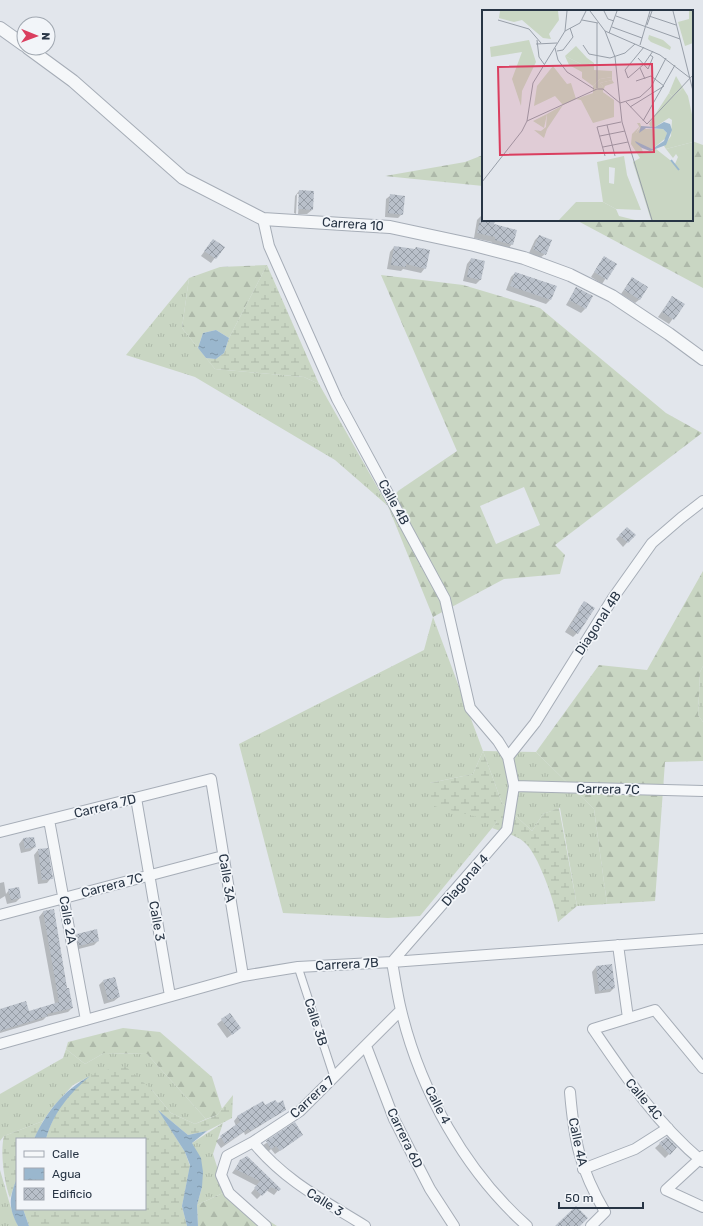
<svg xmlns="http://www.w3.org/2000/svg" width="703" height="1226" viewBox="0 0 703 1226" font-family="Rubik,sans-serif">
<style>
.grass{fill:url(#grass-tufts)}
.forest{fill:url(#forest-firs);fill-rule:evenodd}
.wetland{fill:url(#wetland-marsh)}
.water{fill:url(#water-ripples)}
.shadow{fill:#0003}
.building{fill:url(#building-cross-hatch)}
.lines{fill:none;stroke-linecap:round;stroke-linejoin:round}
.pedestrian-casing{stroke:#a6adb7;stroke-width:9}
.minor-casing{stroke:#a6adb7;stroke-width:12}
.tertiary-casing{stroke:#a6adb7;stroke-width:14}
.pedestrian{stroke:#f5f7f9;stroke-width:7}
.minor{stroke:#f5f7f9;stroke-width:10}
.tertiary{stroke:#f5f7f9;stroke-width:12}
.labels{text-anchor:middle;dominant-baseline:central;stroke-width:3.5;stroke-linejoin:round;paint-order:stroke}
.street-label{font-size:13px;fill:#283545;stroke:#f2f5f9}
.inset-river{fill:none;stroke:#9ab7ce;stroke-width:2}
.inset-road{fill:none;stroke:#989fa9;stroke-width:1}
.view{fill:#da3e5f;fill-opacity:0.15;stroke:#da3e5f;stroke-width:2}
.inset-edge{fill:none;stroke:#283545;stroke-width:2}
</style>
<defs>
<pattern id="grass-tufts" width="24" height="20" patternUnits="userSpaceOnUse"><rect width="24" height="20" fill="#c9d6c3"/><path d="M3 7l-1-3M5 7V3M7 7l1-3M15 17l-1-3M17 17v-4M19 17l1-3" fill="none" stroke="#adb8a9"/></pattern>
<pattern id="forest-firs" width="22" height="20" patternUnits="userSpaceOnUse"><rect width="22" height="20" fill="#c9d6c3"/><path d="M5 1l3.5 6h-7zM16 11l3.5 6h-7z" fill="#adb8a9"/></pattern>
<pattern id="wetland-marsh" width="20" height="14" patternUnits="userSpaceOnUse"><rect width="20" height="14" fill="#c9d6c3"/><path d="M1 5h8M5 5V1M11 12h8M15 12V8" fill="none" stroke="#adb8a9"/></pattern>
<pattern id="water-ripples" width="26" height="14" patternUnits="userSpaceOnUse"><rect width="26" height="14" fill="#9ab7ce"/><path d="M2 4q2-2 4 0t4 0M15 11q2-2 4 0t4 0" fill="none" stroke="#7e96a9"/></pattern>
<pattern id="building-cross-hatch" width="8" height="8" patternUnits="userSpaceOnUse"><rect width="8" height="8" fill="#b9c0ca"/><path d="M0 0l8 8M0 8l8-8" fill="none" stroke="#969da6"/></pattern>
</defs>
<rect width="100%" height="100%" fill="#e2e6ec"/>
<!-- grass -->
<path class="grass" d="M 189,278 L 182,328 L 215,369 L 304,377 L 319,384 L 388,506 L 335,460 L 195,377 L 126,355 Z
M 433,617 L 483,751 L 536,752 L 594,809 L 607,904 L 577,906 L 560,808 L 543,814 L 532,831 L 502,803 L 483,751 L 473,774 L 430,783 L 497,822 L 420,916 L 388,918 L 283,913 L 239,744 L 424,650 Z
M 703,666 L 703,722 L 698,715 L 700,672 Z
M 66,1049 L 85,1064 L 104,1053 L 147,1054 L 206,1119 L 195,1124 L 171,1113 L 152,1090 L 90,1076 L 73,1085 L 52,1108 L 43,1121 L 4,1136 L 0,1141 L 0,1094 L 63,1058 Z
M 223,1123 L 213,1154 L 225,1192 L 197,1205 L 202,1187 L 192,1143 Z
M 0,1170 C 6,1189 10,1209 18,1226 L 0,1226 Z"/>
<!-- forest -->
<path class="forest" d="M 692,141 L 703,145 L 703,288 L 576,220 L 692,220 Z
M 483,155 L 483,186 L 385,176 L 465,162 Z
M 267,265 L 229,338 L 216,330 L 203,333 L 198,348 L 182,328 L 189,278 L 220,267 Z
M 381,275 L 463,285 L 540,308 L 666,413 L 702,433 L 555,545 L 565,555 L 560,574 L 504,579 L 433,617 L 388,506 L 398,491 L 457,451 ZM 524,487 L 540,525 L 496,544 L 480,506 Z
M 703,571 L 703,666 L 700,672 L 698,715 L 703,722 L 703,761 L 665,762 L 655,901 L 607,904 L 594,809 L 536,752 L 599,665 L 647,670 Z
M 123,1028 L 160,1032 L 212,1077 L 222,1109 L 217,1115 L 206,1119 L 147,1054 L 104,1053 L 85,1064 L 66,1049 L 68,1042 Z
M 225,1192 L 277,1226 L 198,1226 L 197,1205 Z"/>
<!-- wetland -->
<path class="wetland" d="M 267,265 L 319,384 L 304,377 L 215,369 L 206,358 L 216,359 L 224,353 L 229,338 Z
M 483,751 L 502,803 L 532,831 L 543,814 L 559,808 L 577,906 L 558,922 C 555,903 538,853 524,842 C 516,835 502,832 492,828 L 497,822 L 430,805 L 430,783 L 473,774 Z
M 125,1066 L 152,1090 L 171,1113 L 195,1124 L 217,1115 L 233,1095 L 232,1118 L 207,1131 L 188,1135 L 159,1111 L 185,1152 L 190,1166 L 182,1206 L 187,1226 L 29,1226 L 23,1209 L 145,1209 L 145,1139 L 46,1139 C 52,1116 69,1089 89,1076 C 98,1070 114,1069 125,1066 Z
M 43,1121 L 34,1139 L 17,1139 L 17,1178 L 10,1198 C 4,1182 0,1151 4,1136 Z"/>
<!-- water -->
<path class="water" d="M 216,330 L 229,338 L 224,353 L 216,359 L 206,358 L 198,348 L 203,333 Z
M 90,1076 C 70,1093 53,1113 46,1139 L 34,1139 C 47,1111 63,1091 90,1076 Z
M 158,1110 L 188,1135 L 207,1131 L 192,1143 L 201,1158 L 203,1172 L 202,1187 L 197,1205 L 198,1226 L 187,1226 L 182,1206 L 190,1165 L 185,1152 Z
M 17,1178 L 17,1209 L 23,1209 L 29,1226 L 18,1226 C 8,1206 9,1199 17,1178 Z"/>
<!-- shadow -->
<path class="shadow" d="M 299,191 L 312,210 L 307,214 L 298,214 L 300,194 L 297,194 L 296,214 L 294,213 L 295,196 Z
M 391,195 L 402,214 L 398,218 L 385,217 L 386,199 Z
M 481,216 L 483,220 L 494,220 L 493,225 L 512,244 L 508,249 L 491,244 L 492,242 L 474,238 L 477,220 Z
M 539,236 L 545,254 L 540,258 L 529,253 L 535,240 Z
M 213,240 L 223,247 L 211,263 L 201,256 Z
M 394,247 L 425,268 L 421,273 L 403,269 L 401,271 L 387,269 L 390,252 Z
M 604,257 L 615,264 L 602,284 L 591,277 Z
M 471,259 L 480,280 L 476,284 L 463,281 L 467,264 Z
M 515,273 L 550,300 L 546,304 L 506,290 L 511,277 Z
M 632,278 L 640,299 L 635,303 L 621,294 Z
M 576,288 L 585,309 L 581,313 L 566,305 Z
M 672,297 L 683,304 L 669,324 L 658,317 Z
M 627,528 L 634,535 L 623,547 L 616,539 Z
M 584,602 L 577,633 L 573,637 L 565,632 Z
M 23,839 L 35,847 L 30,851 L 21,853 L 19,844 Z
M 38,850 L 51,878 L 47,883 L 38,884 L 34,855 Z
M 4,882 L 6,894 L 9,890 L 20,898 L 16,902 L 7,904 L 5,896 L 0,899 L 0,883 Z
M 53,910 L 67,989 L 72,1008 L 68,1012 L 46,1017 L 43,1020 L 0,1033 L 0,1010 L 28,1012 L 55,1004 L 39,917 L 43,912 Z
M 77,935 L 98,941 L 94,945 L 75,950 L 73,939 Z
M 611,965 L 614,988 L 610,992 L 595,994 L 592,972 L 596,967 Z
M 103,981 L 119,997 L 114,1001 L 104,1004 L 99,985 Z
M 222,1020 L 235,1032 L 227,1038 L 217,1024 Z
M 265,1106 L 285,1110 L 245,1135 L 244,1132 L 221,1148 L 216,1141 L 236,1126 L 234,1121 L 238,1116 Z
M 294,1124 L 297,1139 L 275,1154 L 271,1149 L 267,1153 L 262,1146 Z
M 666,1138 L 676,1147 L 665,1158 L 655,1148 Z
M 241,1161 L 278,1190 L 274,1195 L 266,1190 L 257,1199 L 251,1193 L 257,1186 L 232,1173 Z"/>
<!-- building -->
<path class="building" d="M 299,190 L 314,191 L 313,210 L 298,209 Z
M 390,194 L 405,196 L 403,215 L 388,213 Z
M 480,220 L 495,220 L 494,224 L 517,230 L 513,245 L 495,240 L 495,237 L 477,233 Z
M 539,235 L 552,240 L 546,255 L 533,249 Z
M 213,239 L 225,247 L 216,259 L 204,251 Z
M 394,246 L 415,249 L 416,247 L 430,250 L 426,269 L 406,264 L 406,267 L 391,265 Z
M 604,256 L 617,264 L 607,280 L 594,272 Z
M 471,258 L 485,261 L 481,280 L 467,277 Z
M 515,272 L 557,286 L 551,300 L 510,286 Z
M 632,277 L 648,287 L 640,300 L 624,290 Z
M 576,287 L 593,296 L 586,309 L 569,300 Z
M 672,296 L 685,304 L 674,320 L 662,312 Z
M 627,527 L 636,535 L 628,543 L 619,535 Z
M 584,601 L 595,608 L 578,634 L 569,627 L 580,611 L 578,610 Z
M 34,837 L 36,847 L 25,849 L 23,838 Z
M 48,848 L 53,879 L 42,880 L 38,849 Z
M 19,887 L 21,898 L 11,900 L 8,889 Z
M 54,909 L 67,988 L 69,988 L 73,1008 L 47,1014 L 48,1016 L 0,1031 L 0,1009 L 26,1001 L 29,1011 L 59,1002 L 43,911 Z
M 97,929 L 99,941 L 79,946 L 77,934 Z
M 612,964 L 615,988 L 599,991 L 596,966 Z
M 115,977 L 120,997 L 108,1000 L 103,980 Z
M 230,1013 L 241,1028 L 232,1035 L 221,1019 Z
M 275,1100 L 278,1103 L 283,1100 L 286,1110 L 250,1131 L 248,1129 L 225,1144 L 220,1136 L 240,1122 L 237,1116 L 263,1101 L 265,1105 Z
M 295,1122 L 303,1135 L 280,1151 L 276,1146 L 271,1149 L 266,1141 Z
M 667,1137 L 677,1147 L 670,1155 L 659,1143 Z
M 247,1156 L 281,1189 L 279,1191 L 271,1187 L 262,1196 L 254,1188 L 260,1181 L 235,1169 L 240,1160 Z
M 576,1206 L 588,1218 L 580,1226 L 555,1226 Z"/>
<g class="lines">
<defs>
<path id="pedestrian" d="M 298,967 L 334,1077"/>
<path id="minor" d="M 263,219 L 269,246 L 337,399 L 445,599 L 470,708 L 498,741 L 508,757 L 514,786 L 507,830 L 392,962
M 508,757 L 535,723 L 613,598 L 652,543 L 681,518 L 703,501
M 514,786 L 703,791
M 136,798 L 170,996
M 49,820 L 86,1020
M 0,832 L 211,779 L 243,976
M 0,915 L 223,856
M 618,945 L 628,1018
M 392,962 C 395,978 397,994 401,1010 C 420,1090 465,1171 527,1226
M 0,1044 L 243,976 L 298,967 L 392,962 L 703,939
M 366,1046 L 394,1119 L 430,1189 L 454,1226
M 703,1068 L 655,1010 L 593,1029 C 625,1076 658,1125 703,1162
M 570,1092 C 574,1141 580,1169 605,1212 L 591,1226
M 253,1142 C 285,1181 323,1200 365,1226
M 703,1156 L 666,1190 L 703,1207
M 583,1169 L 635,1149 L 668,1128
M 266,1226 L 229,1193 L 221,1175 L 227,1156 L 253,1142 L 300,1111 L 401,1010"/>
<path id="tertiary" d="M 0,28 L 24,45
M 28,48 L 73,81 L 183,178 L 263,219 L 390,227 L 474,245 L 524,258 L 570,275 L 612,296 L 669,334 L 703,359"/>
</defs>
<!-- pedestrian casing -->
<use href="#pedestrian" class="pedestrian-casing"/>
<!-- minor casing -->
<use href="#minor" class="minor-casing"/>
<!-- tertiary casing -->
<use href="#tertiary" class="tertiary-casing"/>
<!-- pedestrian -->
<use href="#pedestrian" class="pedestrian"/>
<!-- minor -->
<use href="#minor" class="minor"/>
<!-- tertiary -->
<use href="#tertiary" class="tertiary"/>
</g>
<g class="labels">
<!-- street labels -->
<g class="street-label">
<text transform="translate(353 224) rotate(4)">Carrera 10</text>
<text transform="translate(394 502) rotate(61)">Calle 4B</text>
<text transform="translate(598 623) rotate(-57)">Diagonal 4B</text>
<text transform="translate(608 789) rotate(1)">Carrera 7C</text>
<text transform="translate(105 806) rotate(-14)">Carrera 7D</text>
<text transform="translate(227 878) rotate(81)">Calle 3A</text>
<text transform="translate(465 880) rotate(-49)">Diagonal 4</text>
<text transform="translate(112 885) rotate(-15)">Carrera 7C</text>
<text transform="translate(68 920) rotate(80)">Calle 2A</text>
<text transform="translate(157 921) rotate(80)">Calle 3</text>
<text transform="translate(347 964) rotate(-3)">Carrera 7B</text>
<text transform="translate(316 1022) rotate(72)">Calle 3B</text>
<text transform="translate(312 1097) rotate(-43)">Carrera 7</text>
<text transform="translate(644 1099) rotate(50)">Calle 4C</text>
<text transform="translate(438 1105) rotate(63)">Calle 4</text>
<text transform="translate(405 1138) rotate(64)">Carrera 6D</text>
<text transform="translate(578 1142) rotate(78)">Calle 4A</text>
<text transform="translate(325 1202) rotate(32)">Calle 3</text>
</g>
</g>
<!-- overview -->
<g transform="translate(482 10)">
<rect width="211" height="211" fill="#e2e6ec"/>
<path d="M 207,1 L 211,1 L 211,33 L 203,36 L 196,12 L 207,9 ZM 94,36 L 105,48 L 112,53 L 101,55 L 83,46 ZM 194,66 L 201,78 L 191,87 L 187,83 ZM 130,67 L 130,70 L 118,73 L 121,76 L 118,80 L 132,90 L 132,107 L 111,113 L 99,90 L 94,89 L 111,83 L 111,76 L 118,69 ZM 81,95 L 65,119 L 62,128 L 52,120 L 59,121 L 64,117 L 65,104 ZM 158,116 L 154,123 L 161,142 L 174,139 L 193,154 L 196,147 L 194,144 L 191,148 L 184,139 L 211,132 L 211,210 L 169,210 L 151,152 L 158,148 L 149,134 L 150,124 ZM 94,192 L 121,192 L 134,199 L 137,206 L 153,210 L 77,210 Z" fill="#c9d6c3"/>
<path d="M 18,1 L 76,1 L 77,10 L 67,24 L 69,29 L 61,28 L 40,10 L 32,12 L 17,8 ZM 167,25 L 181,30 L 189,37 L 188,40 L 169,32 L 166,29 ZM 47,30 L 54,52 L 40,81 L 39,96 L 30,69 L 40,42 L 9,47 L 8,37 ZM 83,46 L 101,55 L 112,53 L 112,60 L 130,61 L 130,67 L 118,69 L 111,76 L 100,68 L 100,62 L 87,55 ZM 71,56 L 85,74 L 89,73 L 94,89 L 81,95 L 73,86 L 52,96 L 55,76 ZM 201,78 L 206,86 L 211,109 L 211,132 L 184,139 L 182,136 L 189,126 L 190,110 L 187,108 L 173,117 L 169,117 L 167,114 L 187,83 L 191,87 ZM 142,146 L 145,165 L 159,200 L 134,199 L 121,192 L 115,152 ZM 127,157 L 133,158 L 132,174 L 127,173 Z" fill="#c9d6c3" fill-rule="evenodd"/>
<path d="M 130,70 L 132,73 L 123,76 L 118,89 L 115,89 L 111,83 L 121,76 L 118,73 ZM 65,104 L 62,118 L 51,111 ZM 155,113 L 158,113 L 160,119 L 181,119 L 185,123 L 184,128 L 170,139 L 159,136 L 151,127 L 158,118 Z" fill="#c9d6c3"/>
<path d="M 182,112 L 188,114 L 190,120 L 184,135 L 168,141 L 160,138 L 154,133 L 153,131 L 170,139 L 182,131 L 185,123 L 181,119 L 164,118 L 157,123 L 159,116 L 173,117 Z" fill="#9ab7ce"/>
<path class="inset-river" d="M 189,150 L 197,160"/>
<path class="inset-road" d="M 108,1 L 123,21 L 133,47 L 140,112 L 170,210M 122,1 L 126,9 L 132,11M 191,1 L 211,81M 134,6 L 198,29M 167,6 L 194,15M 16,10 L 47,19 L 59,33M 100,10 L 116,13M 115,13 L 115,78M 165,15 L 170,1M 130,17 L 160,28M 83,21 L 98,13 L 104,1M 123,21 L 178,45 L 208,68M 127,23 L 135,1M 55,30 L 57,47 L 62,54M 54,34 L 75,33M 101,35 L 107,44 L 128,48 L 143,43 L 153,34M 158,35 L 168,1M 162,37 L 143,60 L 146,68 L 162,54 L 171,41M 73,38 L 76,50 L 85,62 L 112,79M 75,41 L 81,40 L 91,27 L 88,18M 156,48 L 166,59 L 171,47 L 168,45M 158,58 L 163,69M 144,92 L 165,114 L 211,65M 138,93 L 158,87 L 169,77 L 184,48M 148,97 L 182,76 L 169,66 L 154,71M 45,111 L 115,79 L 121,79 L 138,93M 161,111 L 193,55M 125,115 L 133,146M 118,126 L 143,121M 121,137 L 146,132M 123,146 L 115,117 L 139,112M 0,172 L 40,121 L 45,111 L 51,73 L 83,21 L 85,1"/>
<path class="view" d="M 170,54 L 172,142 L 18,145 L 16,57 Z"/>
<rect width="211" height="211" class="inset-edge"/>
</g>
<!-- legend -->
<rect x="16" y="1138" width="130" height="72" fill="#f2f5f9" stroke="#a1a8b1"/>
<rect x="24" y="1151" width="20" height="6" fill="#f5f7f9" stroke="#a1a8b1"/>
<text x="52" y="1158" font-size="12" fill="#283545">Calle</text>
<rect x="24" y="1168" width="20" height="12" fill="url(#water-ripples)" stroke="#a1a8b1"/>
<text x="52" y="1178" font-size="12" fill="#283545">Agua</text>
<rect x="24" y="1188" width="20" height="12" fill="url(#building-cross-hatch)" stroke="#a1a8b1"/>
<text x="52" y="1198" font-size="12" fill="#283545">Edificio</text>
<!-- north arrow -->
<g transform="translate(36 36) rotate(91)"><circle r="19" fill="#f2f5f9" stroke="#a1a8b1"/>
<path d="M0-3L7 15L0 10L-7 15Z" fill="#da3e5f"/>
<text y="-6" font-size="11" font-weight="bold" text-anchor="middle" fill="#283545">N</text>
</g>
<!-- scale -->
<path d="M559 1202v6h84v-6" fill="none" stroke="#283545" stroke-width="2"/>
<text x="565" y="1202" font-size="12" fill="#283545" stroke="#f2f5f9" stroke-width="3" paint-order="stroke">50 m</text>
</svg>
